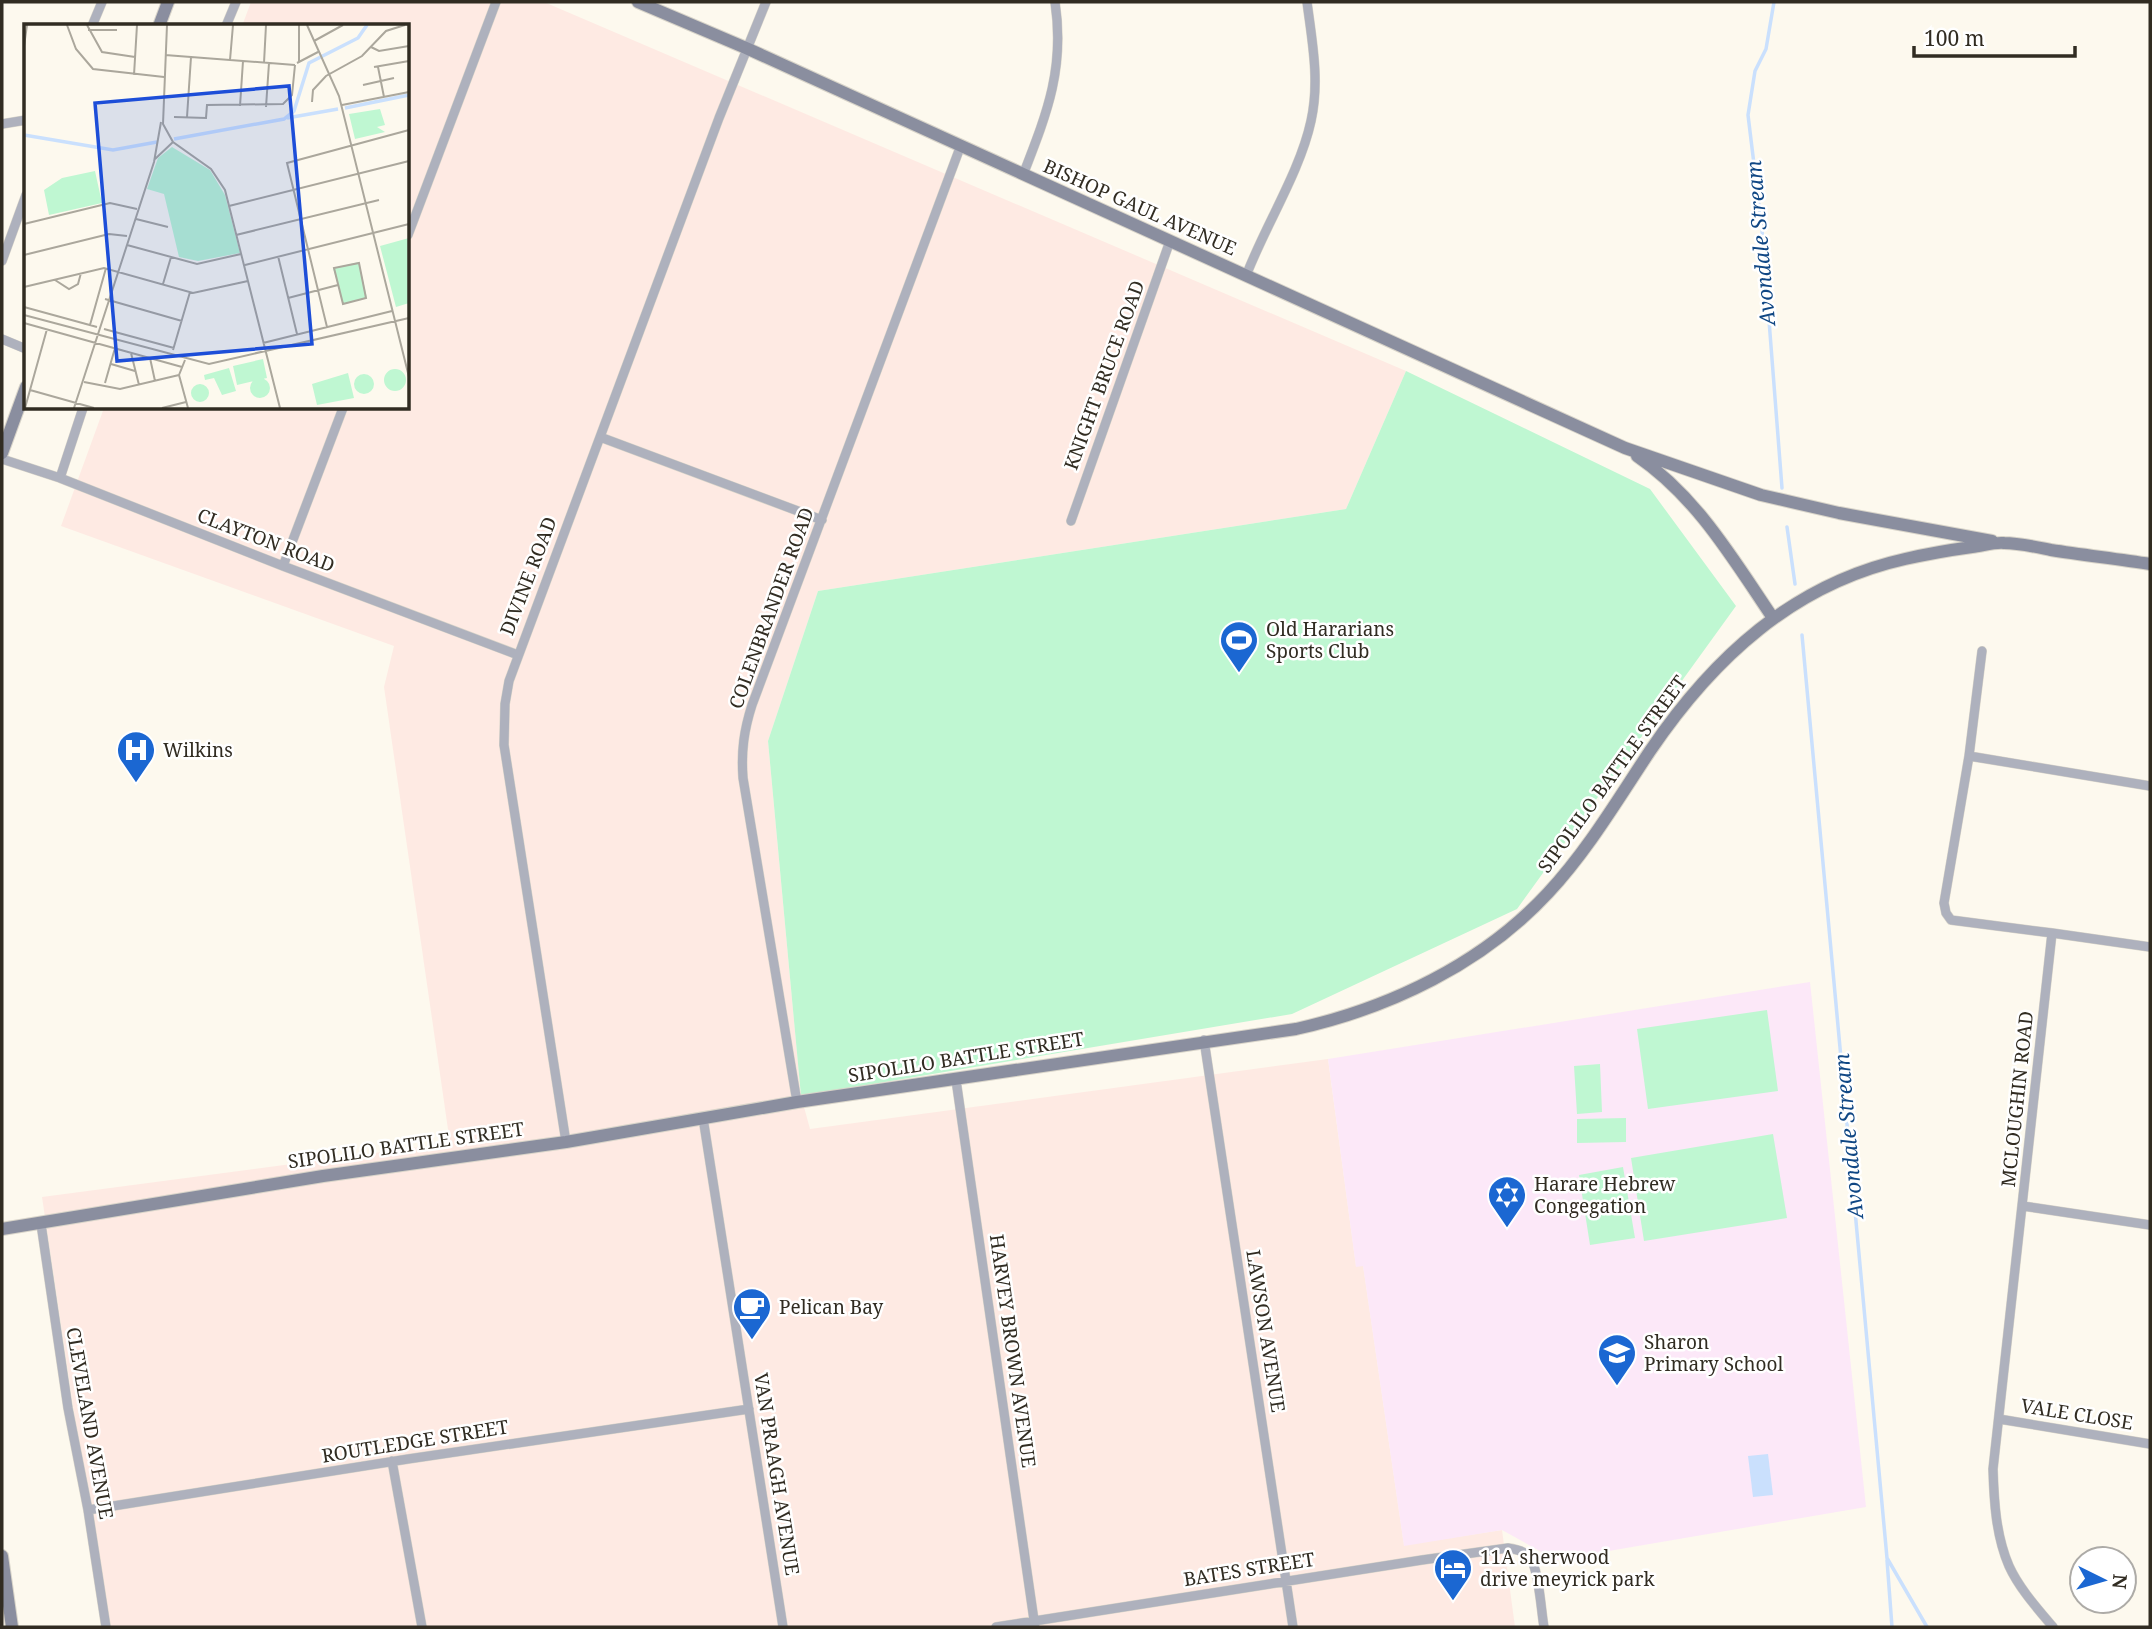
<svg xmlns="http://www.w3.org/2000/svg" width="2152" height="1629" viewBox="0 0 2152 1629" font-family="'Noto Serif',serif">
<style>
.commercial{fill:#feeae3}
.education{fill:#fce8f8}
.green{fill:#bff7d2}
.water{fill:#cae0fd}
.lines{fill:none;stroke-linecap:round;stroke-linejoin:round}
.stream{stroke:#cae0fd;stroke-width:3.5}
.minor-casing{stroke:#d8d4c9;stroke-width:10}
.secondary-casing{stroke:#d8d4c9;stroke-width:14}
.minor{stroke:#aeb1bd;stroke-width:9}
.secondary{stroke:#8a8e9f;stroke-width:12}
.labels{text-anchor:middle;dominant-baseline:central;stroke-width:5;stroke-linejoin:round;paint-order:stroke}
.street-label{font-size:19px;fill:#312c22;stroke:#fff}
.poi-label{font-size:19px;fill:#312c22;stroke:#fff;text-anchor:start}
.water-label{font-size:21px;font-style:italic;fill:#104784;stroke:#fff}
.inset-river{fill:none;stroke:#cae0fd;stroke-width:3.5}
.inset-road{fill:none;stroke:#aba79c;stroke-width:2}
.view{fill:#1d4ed8;fill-opacity:0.15;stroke:#1d4ed8;stroke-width:3.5}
.inset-edge{fill:none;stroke:#312c22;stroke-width:3.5}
</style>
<rect width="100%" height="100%" fill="#fdf9ee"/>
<!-- commercial -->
<path class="commercial" d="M 251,2 L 544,2 L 1406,371 L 1346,509 L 818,591 L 768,741 L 801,1096 L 810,1129 L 1328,1059 L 1356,1266 L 1363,1265 L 1404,1545 L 1502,1530 L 1515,1627 L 106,1627 L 42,1197 L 450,1143 L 384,687 L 394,646 L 61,526 L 104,408 L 408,408 L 408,26 L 242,26 Z"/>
<!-- education -->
<path class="education" d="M 1810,982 L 1866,1507 L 1556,1560 L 1502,1530 L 1404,1546 L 1363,1266 L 1356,1267 L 1328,1059 Z"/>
<!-- green -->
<path class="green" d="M 1406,371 L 1650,489 L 1736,606 L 1517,909 L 1292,1014 L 801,1096 L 768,741 L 818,591 L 1346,509 Z
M 1767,1010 L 1778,1091 L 1648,1109 L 1637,1029 Z
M 1600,1064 L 1602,1112 L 1577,1114 L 1574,1066 Z
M 1626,1118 L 1626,1142 L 1577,1143 L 1577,1119 Z
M 1773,1134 L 1787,1218 L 1644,1241 L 1631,1158 Z
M 1623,1167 L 1635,1238 L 1590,1245 L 1579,1175 Z"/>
<!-- water -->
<path class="water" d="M 1768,1454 L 1773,1495 L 1753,1497 L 1748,1456 Z"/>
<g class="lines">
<!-- stream -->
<path class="stream" d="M 1774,2 L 1766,49 L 1755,71 L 1748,115 L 1762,230 L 1782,488
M 1787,527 L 1795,584
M 1802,635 L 1887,1558 L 1927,1627
M 1887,1560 L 1892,1627"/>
<defs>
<path id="minor" d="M 92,26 L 102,2
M 226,26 L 236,2
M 2,124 L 26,120
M 1023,175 C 1047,113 1065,69 1055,2
M 408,235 L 496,2
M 2,261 L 26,195
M 1246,276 C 1265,226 1300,172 1311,121 C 1320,81 1312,41 1307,2
M 2,339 L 26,349
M 600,437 L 822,520
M 2,459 L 60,478 L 283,566 L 518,655
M 60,478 L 83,408
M 1071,521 L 1170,241
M 283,566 L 343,408
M 1982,651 L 1969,756 L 1944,903 L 1946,913 L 1951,920 L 2052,933 L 1993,1469 C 1994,1502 1996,1536 2009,1566 C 2019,1588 2037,1608 2053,1627
M 1969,756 L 2150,786
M 2052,933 L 2150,947
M 1204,1040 L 1293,1627
M 956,1080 L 1035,1627
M 797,1102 L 743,778 C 741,751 744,730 752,705 L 961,145
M 703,1118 L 783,1627
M 566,1142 L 504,745 L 505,704 L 509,681 L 719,118 L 766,2
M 2023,1206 L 2150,1225
M 41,1224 L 68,1408 L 88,1510 L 106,1627
M 1999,1419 L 2150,1444
M 392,1461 L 422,1627
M 88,1510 L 408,1459 L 749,1409
M 996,1627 L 1422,1560 L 1508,1548 C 1515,1549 1524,1551 1529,1556 C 1539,1567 1541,1611 1544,1627"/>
<path id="secondary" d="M 638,2 L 746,48 L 1625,448 L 1761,495 L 1839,513 L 1992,541
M 159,26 L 168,2
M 2,453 L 26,387
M 1637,456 C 1697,497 1733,559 1773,618
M 2,1229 L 323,1176 L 566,1142 L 797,1102 L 1296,1029 C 1390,1008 1482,964 1548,893 C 1588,850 1618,799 1650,751 C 1713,658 1793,584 1905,559 C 1927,554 1950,550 1972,547 C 1982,546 1994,542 2004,543 C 2019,543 2036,547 2051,550 C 2084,555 2117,559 2150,564
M 2,1556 L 12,1627"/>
</defs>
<!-- minor casing -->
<use href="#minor" class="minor-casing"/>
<!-- secondary casing -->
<use href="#secondary" class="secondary-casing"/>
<!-- minor -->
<use href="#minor" class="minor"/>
<!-- secondary -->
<use href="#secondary" class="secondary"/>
</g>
<!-- icons -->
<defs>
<symbol id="stadium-pin" viewBox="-11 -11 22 30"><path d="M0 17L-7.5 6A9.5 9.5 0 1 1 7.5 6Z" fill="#1b67d2" stroke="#fff"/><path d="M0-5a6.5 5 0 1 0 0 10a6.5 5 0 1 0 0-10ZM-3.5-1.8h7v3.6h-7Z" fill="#fff"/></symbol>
<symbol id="hospital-pin" viewBox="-11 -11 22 30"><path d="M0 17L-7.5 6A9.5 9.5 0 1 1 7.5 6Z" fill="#1b67d2" stroke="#fff"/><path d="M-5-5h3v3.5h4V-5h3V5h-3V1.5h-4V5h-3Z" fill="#fff"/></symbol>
<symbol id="synagogue-pin" viewBox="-11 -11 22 30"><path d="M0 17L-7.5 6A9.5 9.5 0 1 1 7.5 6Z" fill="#1b67d2" stroke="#fff"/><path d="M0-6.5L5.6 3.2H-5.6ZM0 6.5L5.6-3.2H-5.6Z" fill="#fff"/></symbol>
<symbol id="cafe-pin" viewBox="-11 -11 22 30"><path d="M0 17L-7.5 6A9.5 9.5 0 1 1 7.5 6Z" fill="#1b67d2" stroke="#fff"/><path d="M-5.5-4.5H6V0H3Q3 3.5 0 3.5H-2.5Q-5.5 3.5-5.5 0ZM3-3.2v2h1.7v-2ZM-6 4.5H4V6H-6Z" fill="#fff"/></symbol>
<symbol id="school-pin" viewBox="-11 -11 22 30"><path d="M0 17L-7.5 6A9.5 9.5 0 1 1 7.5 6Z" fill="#1b67d2" stroke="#fff"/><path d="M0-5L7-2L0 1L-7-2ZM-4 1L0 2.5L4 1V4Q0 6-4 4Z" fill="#fff"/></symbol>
<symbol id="hotel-pin" viewBox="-11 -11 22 30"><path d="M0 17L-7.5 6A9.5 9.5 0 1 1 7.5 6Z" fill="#1b67d2" stroke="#fff"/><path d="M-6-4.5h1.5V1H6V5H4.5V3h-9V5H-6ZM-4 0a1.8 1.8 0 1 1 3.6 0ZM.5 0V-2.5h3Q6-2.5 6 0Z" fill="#fff"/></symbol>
</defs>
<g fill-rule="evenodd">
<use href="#stadium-pin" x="1217" y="618" width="44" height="60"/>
<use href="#hospital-pin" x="114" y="728" width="44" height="60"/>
<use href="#synagogue-pin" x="1485" y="1173" width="44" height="60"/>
<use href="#cafe-pin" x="730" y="1285" width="44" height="60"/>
<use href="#school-pin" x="1595" y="1331" width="44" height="60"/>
<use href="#hotel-pin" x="1431" y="1546" width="44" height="60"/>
</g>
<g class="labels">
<!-- street labels -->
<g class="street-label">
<text transform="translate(1140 207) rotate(24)">BISHOP GAUL AVENUE</text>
<text transform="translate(1104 375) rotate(-70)">KNIGHT BRUCE ROAD</text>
<text transform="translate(266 540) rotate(21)">CLAYTON ROAD</text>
<text transform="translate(528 576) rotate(-69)">DIVINE ROAD</text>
<text transform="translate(771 608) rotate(-70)">COLENBRANDER ROAD</text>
<text transform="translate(1612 774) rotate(-54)">SIPOLILO BATTLE STREET</text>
<text transform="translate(966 1057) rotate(-9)">SIPOLILO BATTLE STREET</text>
<text transform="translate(2017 1099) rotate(-84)">MCLOUGHIN ROAD</text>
<text transform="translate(406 1145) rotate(-8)">SIPOLILO BATTLE STREET</text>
<text transform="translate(1266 1331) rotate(81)">LAWSON AVENUE</text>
<text transform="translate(1013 1351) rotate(82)">HARVEY BROWN AVENUE</text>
<text transform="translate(2077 1414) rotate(9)">VALE CLOSE</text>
<text transform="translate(90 1423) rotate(80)">CLEVELAND AVENUE</text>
<text transform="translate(415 1441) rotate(-9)">ROUTLEDGE STREET</text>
<text transform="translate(777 1474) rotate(81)">VAN PRAAGH AVENUE</text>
<text transform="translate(1249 1569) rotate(-9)">BATES STREET</text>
</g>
<!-- poi labels -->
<g class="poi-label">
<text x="1266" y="629">Old Hararians<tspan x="1266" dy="22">Sports Club</tspan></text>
<text x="163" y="750">Wilkins</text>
<text x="1534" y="1184">Harare Hebrew<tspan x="1534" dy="22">Congegation</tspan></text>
<text x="779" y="1307">Pelican Bay</text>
<text x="1644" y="1342">Sharon<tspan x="1644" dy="22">Primary School</tspan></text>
<text x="1480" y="1557">11A sherwood<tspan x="1480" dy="22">drive meyrick park</tspan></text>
</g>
<!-- water labels -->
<g class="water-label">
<text transform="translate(1760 243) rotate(-95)">Avondale Stream</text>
<text transform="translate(1848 1136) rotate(-95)">Avondale Stream</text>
</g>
</g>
<!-- overview -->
<g transform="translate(24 24)">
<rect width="385" height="385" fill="#fdf9ee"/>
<path d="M 356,85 L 361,101 L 353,103 L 361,108 L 331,115 L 325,90 ZM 148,123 L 186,146 L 201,171 L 216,229 L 174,237 L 155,233 L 140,170 L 123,165 L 134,134 ZM 71,147 L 78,179 L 25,191 L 20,166 L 38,154 ZM 385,214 L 385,279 L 372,283 L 356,222 ZM 335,238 L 343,274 L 319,280 L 309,244 ZM 239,335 L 243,354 L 213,361 L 209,342 ZM 205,344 L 212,367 L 198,371 L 190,354 L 181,356 L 180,351 ZM360 356a11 11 0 1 1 22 0a11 11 0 1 1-22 0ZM 324,349 L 330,374 L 293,381 L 288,360 ZM330 360a10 10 0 1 1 20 0a10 10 0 1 1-20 0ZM226 364a10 10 0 1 1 20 0a10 10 0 1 1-20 0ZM167 369a9 9 0 1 1 18 0a9 9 0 1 1-18 0Z" fill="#bff7d2"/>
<path class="inset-river" d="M 321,84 L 385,71M 263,94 L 314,85M 0,111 L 89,126 L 133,118M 150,115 L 260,95 L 270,87 L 285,39 L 334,14 L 343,1"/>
<path class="inset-road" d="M 43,1 L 52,25 L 69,45 L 140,53M 63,1 L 78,28 L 111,33M 143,1 L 139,100 L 149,118 L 187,145 L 201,166 L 256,384M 283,1 L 315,72 L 385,353M 64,6 L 93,6M 290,17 L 319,1M 0,22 L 3,1M 347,23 L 355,27 L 385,22M 141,31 L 271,41M 206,36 L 209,1M 275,38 L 275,1M 240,39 L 242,1M 273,39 L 294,28M 350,43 L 385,37M 354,43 L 360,73M 110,51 L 113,1M 339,61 L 370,54M 288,78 L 289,66 L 302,52 L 338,32 L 362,7 L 381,1M 318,81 L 385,68M 216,82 L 219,37M 242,83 L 245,39M 150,93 L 182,94 L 183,81 L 259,80 L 268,71 L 271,41M 163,93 L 167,33M 131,135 L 149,118M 205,182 L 385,137M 112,195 L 144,203M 0,200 L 86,179 L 113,185M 212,211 L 355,176M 103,221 L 173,240 L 217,230M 0,231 L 85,210 L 103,212M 254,232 L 273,310M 335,239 L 342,274 L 319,280 L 310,244 ZM 221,241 L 385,200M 31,256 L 45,265 L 54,260 L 57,249M 139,260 L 147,233M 0,263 L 80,244 L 169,269 L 224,257M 264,274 L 314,261M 81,275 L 158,297M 0,283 L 73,303M 0,291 L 185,340 L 385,294M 0,299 L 158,343M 66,301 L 82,244M 303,303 L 263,139 L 385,106M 80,305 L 150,324M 239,319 L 368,287M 149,326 L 166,268M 107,329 L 115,361M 126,334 L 131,357M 161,336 L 155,351 L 164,384M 87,340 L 111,347M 60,358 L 96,365 L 155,351M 81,359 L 91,324M 6,366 L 70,384M 1,384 L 23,305M 50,384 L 130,138 L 137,98M 138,384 L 162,378"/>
<path class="view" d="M 265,62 L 288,320 L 93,337 L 71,79 Z"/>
<rect width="385" height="385" class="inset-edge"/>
</g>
<!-- border -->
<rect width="2152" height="1629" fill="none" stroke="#312c22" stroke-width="7"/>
<!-- north arrow -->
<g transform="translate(2103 1580) rotate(95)"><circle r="33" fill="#ffffff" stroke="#adaba7" stroke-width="2"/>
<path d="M0-5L12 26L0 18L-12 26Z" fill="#1b67d2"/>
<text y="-10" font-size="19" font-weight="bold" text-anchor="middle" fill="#312c22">N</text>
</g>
<!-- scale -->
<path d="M1914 46v10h161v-10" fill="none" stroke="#312c22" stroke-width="3.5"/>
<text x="1924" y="46" font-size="21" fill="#312c22" stroke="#ffffff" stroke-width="5" paint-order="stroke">100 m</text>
</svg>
